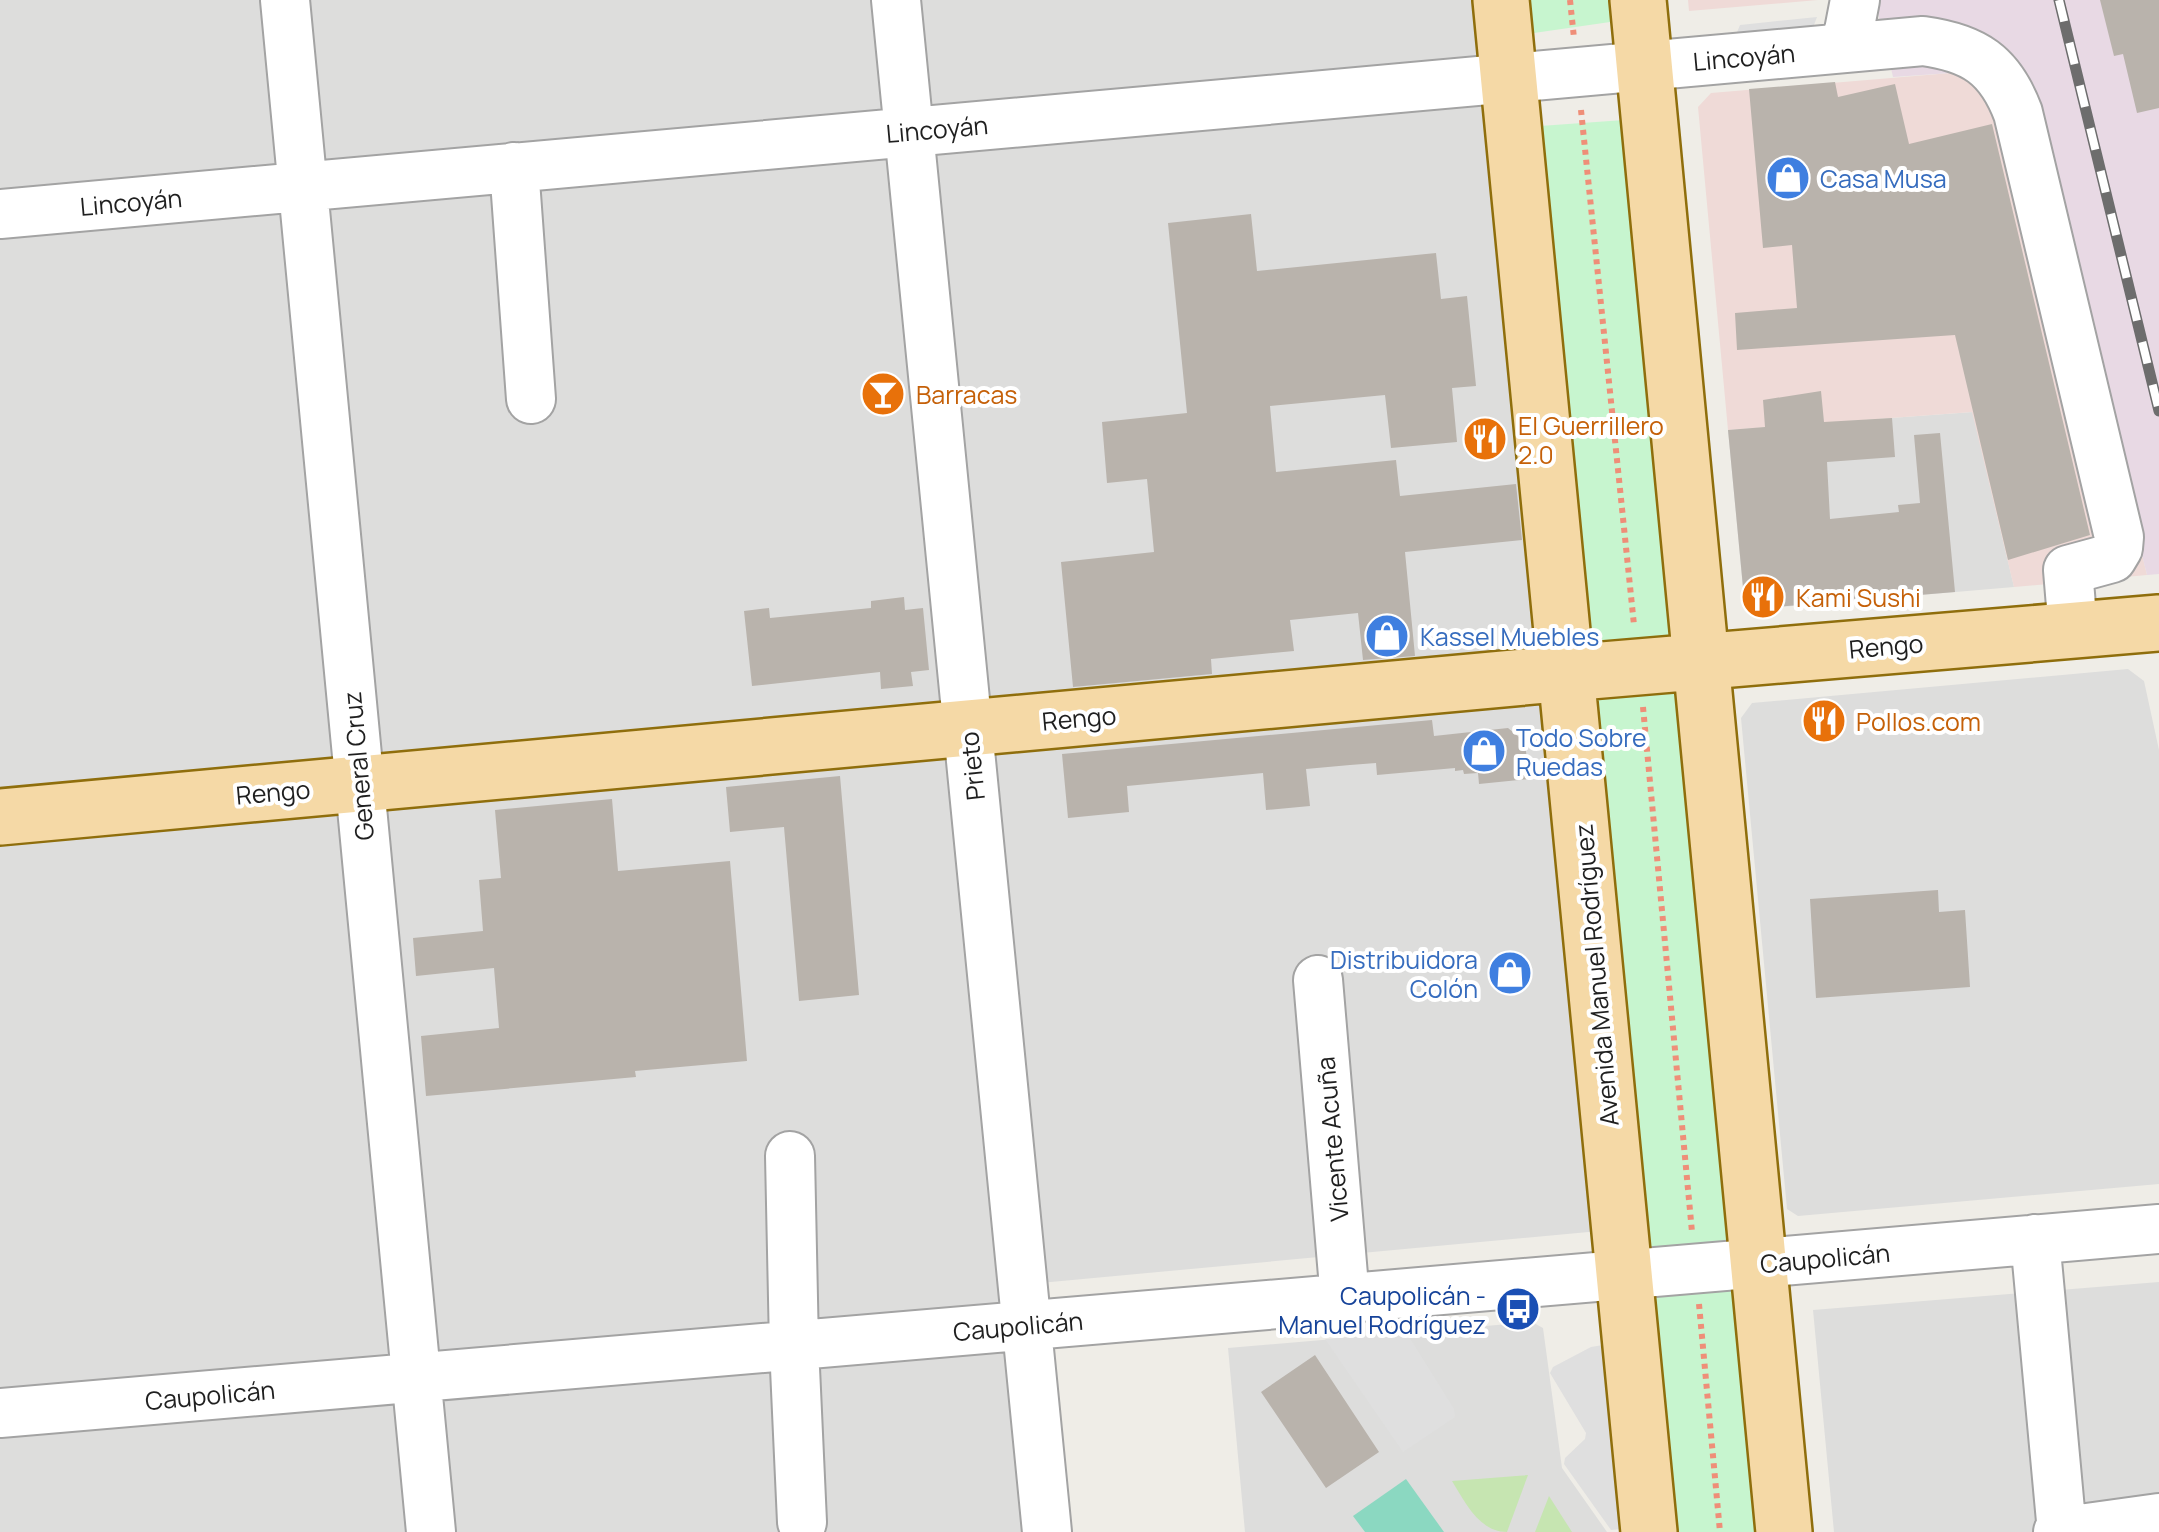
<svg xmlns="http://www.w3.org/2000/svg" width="2159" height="1532" viewBox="0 0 2159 1532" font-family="Manrope,sans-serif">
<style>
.residential{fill:#dddddc}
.commercial{fill:#efdad7}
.industrial{fill:#e8d9e4}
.grass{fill:#c6e5b1}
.park{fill:#c7f5cf}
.pitch{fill:#8bd8c1}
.parking{fill:#dfdfdf}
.building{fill:#b9b3ac}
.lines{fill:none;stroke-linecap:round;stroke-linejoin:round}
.minor-casing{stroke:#a3a3a3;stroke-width:52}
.major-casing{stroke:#8f6e0c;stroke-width:60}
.path{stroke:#ef8e78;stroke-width:6;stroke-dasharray:5 5;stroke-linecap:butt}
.minor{stroke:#fff;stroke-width:48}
.major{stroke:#f5d9a6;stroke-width:55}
.rail-casing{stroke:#6d6d6d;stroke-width:11}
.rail{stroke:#fff;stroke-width:8;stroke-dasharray:22;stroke-linecap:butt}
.labels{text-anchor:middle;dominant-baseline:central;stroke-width:8;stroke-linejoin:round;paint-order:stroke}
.street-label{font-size:25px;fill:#1f1f1f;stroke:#fff}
.shop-label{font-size:25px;fill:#366cbe;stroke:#fff;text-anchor:start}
.food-label{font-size:25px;fill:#c56008;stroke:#fff;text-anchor:start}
.transit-label{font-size:25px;fill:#164399;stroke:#fff;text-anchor:end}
</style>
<rect width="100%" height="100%" fill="#efede7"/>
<!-- residential -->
<path class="residential" d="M 0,0 L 1486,0 L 1610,1230 L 1040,1283 L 1060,1532 L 0,1532 Z
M 1973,412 L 2014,587 L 1745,610 L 1728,430 Z
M 2128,669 L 2144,681 L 2159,750 L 2159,1184 L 1798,1216 L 1787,1209 L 1741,718 L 1752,703 Z
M 2159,1282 L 2159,1532 L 1834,1532 L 1813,1310 Z
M 1532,1322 L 1543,1328 L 1562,1468 L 1607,1532 L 1245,1532 L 1228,1348 Z"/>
<!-- commercial -->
<path class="commercial" d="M 1688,0 L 1818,0 L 1689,11 Z
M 2022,67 L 2147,575 L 2014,587 L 1972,412 L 1728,430 L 1698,107 L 1711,93 Z"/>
<!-- industrial -->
<path class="industrial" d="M 1875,0 L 2159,0 L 2159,574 L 2147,575 L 2022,68 L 1893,77 Z"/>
<!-- grass -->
<path class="grass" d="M 1528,1475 L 1507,1532 C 1479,1532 1465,1502 1452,1481 Z
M 1549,1496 L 1572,1532 L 1535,1532 Z"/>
<!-- park -->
<path class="park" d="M 1524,0 L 1615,0 L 1617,21 L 1527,34 Z
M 1624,120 L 1757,1532 L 1658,1532 L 1540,126 Z"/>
<!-- pitch -->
<path class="pitch" d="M 1406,1479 L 1444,1532 L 1365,1532 L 1353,1516 Z"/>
<!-- parking -->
<path class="parking" d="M 1817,17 L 1804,51 L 1726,59 L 1740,25 Z
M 1406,1332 L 1454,1409 L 1455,1417 L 1403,1452 L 1325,1339 Z
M 1603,1345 L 1621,1529 L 1611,1530 L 1564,1464 L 1565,1458 L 1585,1439 L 1586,1433 L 1550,1373 L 1553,1367 L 1591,1347 Z"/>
<!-- building -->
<path class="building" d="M 2100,0 L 2159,0 L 2159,108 L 2137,113 L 2123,54 L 2114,56 Z
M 1835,82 L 1838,97 L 1895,84 L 1909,144 L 1992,124 L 2090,535 L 2008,560 L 1955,335 L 1737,350 L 1735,313 L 1797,308 L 1792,245 L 1763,248 L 1749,89 Z
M 1251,214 L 1257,271 L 1436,253 L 1441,299 L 1467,296 L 1476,386 L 1452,388 L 1457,442 L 1391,448 L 1385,395 L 1270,406 L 1276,472 L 1396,460 L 1400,496 L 1516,484 L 1522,540 L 1405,552 L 1415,656 L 1363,660 L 1358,613 L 1290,620 L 1294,651 L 1211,659 L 1212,674 L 1073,687 L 1061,562 L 1154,552 L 1147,479 L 1107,483 L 1102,422 L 1187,413 L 1168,223 Z
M 1821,391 L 1824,422 L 1892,418 L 1895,457 L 1827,462 L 1830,519 L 1899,512 L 1898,505 L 1920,503 L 1914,435 L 1940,433 L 1955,592 L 1752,609 L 1750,586 L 1743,587 L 1728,430 L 1765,427 L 1763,400 Z
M 904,597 L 905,610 L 923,608 L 929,670 L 911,672 L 913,686 L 881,689 L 880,672 L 752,686 L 744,611 L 769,608 L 770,618 L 871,608 L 871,601 Z
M 1432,720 L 1434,736 L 1508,728 L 1525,742 L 1529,779 L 1479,784 L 1478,773 L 1464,774 L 1463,770 L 1455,771 L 1455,768 L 1377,775 L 1376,763 L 1350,765 L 1306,769 L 1310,806 L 1266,810 L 1263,773 L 1127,786 L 1129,812 L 1068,818 L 1062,754 Z
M 840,776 L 859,995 L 799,1001 L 784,827 L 730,832 L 726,787 Z
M 612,799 L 618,871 L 730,861 L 747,1061 L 635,1071 L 636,1077 L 426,1096 L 421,1036 L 499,1028 L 494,968 L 416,976 L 413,938 L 483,931 L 479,880 L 501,878 L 495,810 Z
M 1938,890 L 1939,912 L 1965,910 L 1970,987 L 1816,998 L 1810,899 Z
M 1315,1355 L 1379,1452 L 1326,1488 L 1261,1392 Z"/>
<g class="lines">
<defs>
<path id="minor" d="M 285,0 L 431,1532
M 896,0 L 1047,1532
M 1842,48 L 1849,31 L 1855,0
M 514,167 L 531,399
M 0,214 L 1923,41 C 1974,48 2000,65 2018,113 L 2119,537 L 2118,548 L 2112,558 L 2068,570 L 2073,630
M 1318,980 L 1345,1299
M 790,1156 L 794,1346 L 802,1522
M 2035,1239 L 2062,1532
M 0,1413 L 2159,1229
M 2058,1532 L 2159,1518"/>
<path id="major" d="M 1501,0 L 1649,1532
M 1638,0 L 1784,1532
M 0,817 L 1567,673 L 2159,623"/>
</defs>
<!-- minor casing -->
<use href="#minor" class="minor-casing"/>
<!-- major casing -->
<use href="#major" class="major-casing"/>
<!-- path -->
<path class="path" d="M 1570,0 L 1574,38
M 1581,110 L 1634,625
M 1643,707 L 1692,1232
M 1699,1304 L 1720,1532"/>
<!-- minor -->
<use href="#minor" class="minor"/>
<!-- major -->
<use href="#major" class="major"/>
<defs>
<path id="rail" d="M 2059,0 L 2159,411"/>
</defs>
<!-- rail casing -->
<use href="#rail" class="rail-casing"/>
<!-- rail -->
<use href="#rail" class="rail"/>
</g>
<!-- icons -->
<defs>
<symbol id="shop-disc" viewBox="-11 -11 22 22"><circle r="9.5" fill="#3f7fe0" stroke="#fff"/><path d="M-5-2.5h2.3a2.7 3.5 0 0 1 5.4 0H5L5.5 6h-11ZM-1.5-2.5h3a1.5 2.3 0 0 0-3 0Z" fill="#fff"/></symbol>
<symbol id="bar-disc" viewBox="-11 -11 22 22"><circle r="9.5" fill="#e8710a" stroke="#fff"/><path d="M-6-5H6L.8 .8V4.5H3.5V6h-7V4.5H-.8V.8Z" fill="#fff"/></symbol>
<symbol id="restaurant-disc" viewBox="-11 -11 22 22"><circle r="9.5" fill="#e8710a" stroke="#fff"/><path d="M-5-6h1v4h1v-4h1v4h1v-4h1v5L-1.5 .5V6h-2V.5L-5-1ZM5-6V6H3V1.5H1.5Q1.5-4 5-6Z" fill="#fff"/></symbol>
<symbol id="bus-disc" viewBox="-11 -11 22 22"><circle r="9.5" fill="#1a4fb4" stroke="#fff"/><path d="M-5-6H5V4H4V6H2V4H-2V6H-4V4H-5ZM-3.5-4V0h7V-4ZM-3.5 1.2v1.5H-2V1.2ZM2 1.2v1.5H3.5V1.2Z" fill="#fff"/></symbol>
</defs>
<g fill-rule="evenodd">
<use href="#shop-disc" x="1763" y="153" width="50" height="50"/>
<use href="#bar-disc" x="858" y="369" width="50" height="50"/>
<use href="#restaurant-disc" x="1460" y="414" width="50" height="50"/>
<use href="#restaurant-disc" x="1738" y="572" width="50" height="50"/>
<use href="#shop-disc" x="1362" y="611" width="50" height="50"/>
<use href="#restaurant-disc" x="1799" y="696" width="50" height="50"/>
<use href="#shop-disc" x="1459" y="726" width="50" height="50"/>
<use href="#shop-disc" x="1485" y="948" width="50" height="50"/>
<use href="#bus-disc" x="1493" y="1284" width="50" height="50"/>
</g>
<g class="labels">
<!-- street labels -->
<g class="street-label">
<text transform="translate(1744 57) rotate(-5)">Lincoyán</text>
<text transform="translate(937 129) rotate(-5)">Lincoyán</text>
<text transform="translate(131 202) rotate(-5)">Lincoyán</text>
<text transform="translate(1886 646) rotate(-5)">Rengo</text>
<text transform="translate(1079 718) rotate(-5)">Rengo</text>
<text transform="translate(358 766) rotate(-95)">General Cruz</text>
<text transform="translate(972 766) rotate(-96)">Prieto</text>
<text transform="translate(273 792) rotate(-5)">Rengo</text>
<text transform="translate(1596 975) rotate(-95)">Avenida Manuel Rodríguez</text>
<text transform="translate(1332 1139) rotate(-95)">Vicente Acuña</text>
<text transform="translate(1825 1258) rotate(-5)">Caupolicán</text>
<text transform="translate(1018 1326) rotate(-5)">Caupolicán</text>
<text transform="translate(210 1395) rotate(-5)">Caupolicán</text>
</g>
<!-- shop labels -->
<g class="shop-label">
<text x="1820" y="178">Casa Musa</text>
<text x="1420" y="636">Kassel Muebles</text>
<text x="1516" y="737">Todo Sobre<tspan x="1516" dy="29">Ruedas</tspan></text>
<text x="1478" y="959" text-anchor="end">Distribuidora<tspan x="1478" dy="29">Colón</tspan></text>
</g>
<!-- food labels -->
<g class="food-label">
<text x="916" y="394">Barracas</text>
<text x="1518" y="425">El Guerrillero<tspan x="1518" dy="29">2.0</tspan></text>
<text x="1796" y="597">Kami Sushi</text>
<text x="1856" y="721">Pollos.com</text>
</g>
<!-- transit labels -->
<g class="transit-label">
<text x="1486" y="1295">Caupolicán -<tspan x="1486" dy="29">Manuel Rodríguez</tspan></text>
</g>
</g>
</svg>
